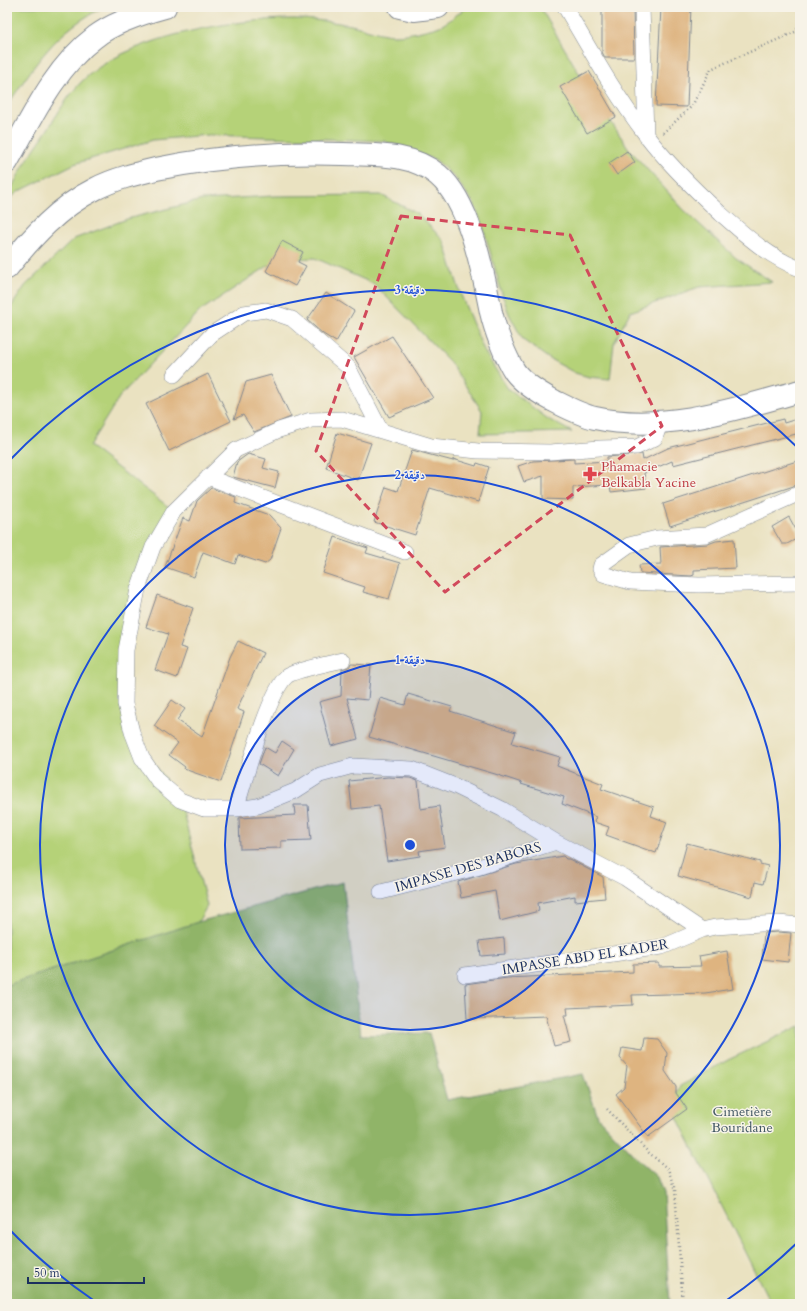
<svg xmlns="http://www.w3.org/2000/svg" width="807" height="1311" viewBox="0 0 807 1311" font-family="Cardo,Amiri,serif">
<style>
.green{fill:#b5d278;stroke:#68806b}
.forest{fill:#90b468;stroke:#567263}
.building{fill:#deb480}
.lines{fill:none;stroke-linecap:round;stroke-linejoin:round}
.street-casing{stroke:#828890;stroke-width:16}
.secondary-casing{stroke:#828890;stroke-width:24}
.path{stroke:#828890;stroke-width:2.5;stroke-dasharray:1 3;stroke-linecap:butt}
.street{stroke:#fff;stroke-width:15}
.secondary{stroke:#fff;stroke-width:22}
.marked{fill:none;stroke:#d1495b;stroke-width:3;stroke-dasharray:8 5;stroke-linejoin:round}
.ring{fill:none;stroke:#1d4ed8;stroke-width:2}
.labels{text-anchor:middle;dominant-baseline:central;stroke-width:3;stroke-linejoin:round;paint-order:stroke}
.health-label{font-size:14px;fill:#be3a42;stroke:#f7f3e8;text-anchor:start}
.street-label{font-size:14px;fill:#1b2f5e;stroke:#f7f3e8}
.park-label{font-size:14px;fill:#425864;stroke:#f7f3e8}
.centre{fill:#1d4ed8;stroke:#f7f3e8;stroke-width:2}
.ring-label{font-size:12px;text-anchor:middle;font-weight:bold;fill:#1d4ed8;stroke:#f7f3e8;stroke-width:3;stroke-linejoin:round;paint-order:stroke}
</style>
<rect width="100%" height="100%" fill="#f7f3e8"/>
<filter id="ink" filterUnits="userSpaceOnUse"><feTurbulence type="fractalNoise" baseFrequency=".025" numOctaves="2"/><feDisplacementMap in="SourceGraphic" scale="8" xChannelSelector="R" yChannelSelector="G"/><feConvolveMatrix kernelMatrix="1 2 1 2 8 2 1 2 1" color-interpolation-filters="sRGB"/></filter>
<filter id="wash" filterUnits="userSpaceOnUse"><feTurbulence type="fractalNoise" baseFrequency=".012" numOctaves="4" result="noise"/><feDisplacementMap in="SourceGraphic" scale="16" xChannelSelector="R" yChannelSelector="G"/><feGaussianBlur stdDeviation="0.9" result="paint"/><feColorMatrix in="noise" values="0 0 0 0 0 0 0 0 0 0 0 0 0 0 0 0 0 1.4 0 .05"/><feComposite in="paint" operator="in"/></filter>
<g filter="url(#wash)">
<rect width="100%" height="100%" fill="#eae2c1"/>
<!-- green -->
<path class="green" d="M 7,7 L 104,7 C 55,31 36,63 7,106 Z
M 467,7 L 540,7 L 583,80 L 629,149 L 683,209 L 736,258 L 772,282 L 699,287 L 630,312 L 614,343 L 610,379 L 589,377 L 575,373 L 548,358 L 523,340 L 509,314 L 503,297 L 483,227 L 474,204 L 456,179 L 436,160 L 384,141 L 208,135 L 153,140 L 74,164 L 18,192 L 7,200 C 15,177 30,155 44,135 C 58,114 70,90 90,74 C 138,35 233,19 294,19 C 313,19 333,22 351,25 C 365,28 381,35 395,35 C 406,35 427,30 437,27 C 447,24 458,13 467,7 Z
M 381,195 L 418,214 L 444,241 L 461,295 L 484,351 L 508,389 L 548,419 L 572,432 L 480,434 L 482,411 L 450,362 L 374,284 L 315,258 L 277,260 L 200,311 L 120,396 L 89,446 L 174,511 L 153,547 L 126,650 L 132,732 L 180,800 L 207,906 L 198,922 L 7,985 L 7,313 L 25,286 L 74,239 L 127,219 L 202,200 L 274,196 Z
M 800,1026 L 800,1304 L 771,1304 L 682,1127 L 675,1113 L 674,1099 L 680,1086 L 728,1060 Z"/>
<!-- forest -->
<path class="forest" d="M 343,882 L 361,1035 L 429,1033 L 447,1100 L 583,1074 L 598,1117 L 639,1161 L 657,1177 L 663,1193 L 670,1304 L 7,1304 L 7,985 L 198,922 Z"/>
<g id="blocks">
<!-- building -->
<path class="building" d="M 602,7 L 633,7 L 634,58 L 605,58 L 602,52 Z
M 661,7 L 691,7 L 687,107 L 656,106 Z
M 589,71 L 616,117 L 587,133 L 560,87 Z
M 627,151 L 635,162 L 617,175 L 609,163 Z
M 282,241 L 303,252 L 298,262 L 306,266 L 295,286 L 266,271 Z
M 326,293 L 354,311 L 336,342 L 323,334 L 307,320 Z
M 392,336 L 433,398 L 389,417 L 354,357 Z
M 208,374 L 231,421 L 169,451 L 146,404 Z
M 271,375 L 291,417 L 254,432 L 243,415 L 234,419 L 246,382 Z
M 800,418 L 800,433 L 673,465 L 672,461 L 644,473 L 646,488 L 611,492 L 610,485 L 573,487 L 573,500 L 543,499 L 543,476 L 524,482 L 518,466 L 533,461 L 574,459 L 574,463 L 607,461 L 607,457 L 642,454 L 643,460 L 668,448 L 783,419 L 784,423 Z
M 337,433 L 371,443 L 358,480 L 326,468 Z
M 412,450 L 453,461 L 453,459 L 476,466 L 477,463 L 489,467 L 478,502 L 430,488 L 415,535 L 374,522 L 386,487 L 398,491 Z
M 248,454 L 266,459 L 263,468 L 279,472 L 275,488 L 233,477 L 237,462 Z
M 800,460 L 800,484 L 670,526 L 663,504 Z
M 211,488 L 236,497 L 235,503 L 269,515 L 281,528 L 270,560 L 265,564 L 238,555 L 235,564 L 203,552 L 194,577 L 165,567 L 183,518 L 190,521 L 197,501 Z
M 789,517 L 800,537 L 787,544 L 782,544 L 772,527 Z
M 335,537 L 368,548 L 366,553 L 400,563 L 389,599 L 363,592 L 365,587 L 323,573 Z
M 734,539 L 736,568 L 694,570 L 694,575 L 691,576 L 640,573 L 639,565 L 661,564 L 660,547 L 708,544 L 716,541 Z
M 157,595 L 193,608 L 180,647 L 187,649 L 177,678 L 155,670 L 168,634 L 146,627 Z
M 238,641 L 263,653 L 237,709 L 244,712 L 221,782 L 184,769 L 185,767 L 169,755 L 178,743 L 154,726 L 172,700 L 185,709 L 177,720 L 202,737 L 230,657 Z
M 351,664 L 371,665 L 368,700 L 347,698 L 358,739 L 331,746 L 319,702 L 341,696 L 342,669 L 349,667 Z
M 408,694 L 452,707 L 450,711 L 516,732 L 512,743 L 560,757 L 557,766 L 603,784 L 601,789 L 654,807 L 651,816 L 667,822 L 656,853 L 606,835 L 609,827 L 594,822 L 596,817 L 562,804 L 564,797 L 521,784 L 522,783 L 495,774 L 369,737 L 380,698 L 405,705 Z
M 282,741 L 294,749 L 278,776 L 259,764 L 265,747 L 275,753 Z
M 388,777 L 410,778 L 418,781 L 421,809 L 439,806 L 445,847 L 419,851 L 420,856 L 387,861 L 379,806 L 352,809 L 349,781 Z
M 294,805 L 308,805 L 311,840 L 281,841 L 281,848 L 240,849 L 239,818 L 295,815 Z
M 687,843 L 760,862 L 760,864 L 768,866 L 763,884 L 755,882 L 752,897 L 678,876 Z
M 563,856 L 566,859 L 569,859 L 603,877 L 605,898 L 575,901 L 575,896 L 538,903 L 539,911 L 500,921 L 495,891 L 461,898 L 458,882 L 516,864 Z
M 778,932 L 791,933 L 788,962 L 762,959 L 764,933 Z
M 504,938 L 505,954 L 481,956 L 479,941 Z
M 727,951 L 733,989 L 705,993 L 632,995 L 633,1005 L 567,1008 L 568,1015 L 564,1015 L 571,1042 L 554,1046 L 546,1016 L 467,1019 L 465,984 L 507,978 L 633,972 L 633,964 L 659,963 L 659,967 L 701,966 L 699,956 Z
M 644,1038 L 657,1039 L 667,1053 L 665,1071 L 676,1087 L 676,1093 L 687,1109 L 648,1137 L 616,1094 L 624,1087 L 627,1066 L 620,1058 L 622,1048 L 642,1051 Z"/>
</g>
</g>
<g filter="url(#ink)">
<use href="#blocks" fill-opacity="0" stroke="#828890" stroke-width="1"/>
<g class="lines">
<defs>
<path id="street" d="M 565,7 C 591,51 615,95 646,135 C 668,164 695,190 721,214 C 746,236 769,257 800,269
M 642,7 L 646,136
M 174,375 L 212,334 L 244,313 L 266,310 L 292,319 L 348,367 L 380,429
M 661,421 L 655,438 L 637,447 L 600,448 L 550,452 L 478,451 L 431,446 L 342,419 L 311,420 L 279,430 L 236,450 L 174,511 L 153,547 L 138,589 L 126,650 L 125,704 L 132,732 L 142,758 L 158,781 L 180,800 L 204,809 L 236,809 L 258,806 L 295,791 L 320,775 L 353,766 L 412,769 L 455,786 L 502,809 L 556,842 L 625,878 L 702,930 L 715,927 L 778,923 L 800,925
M 208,477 L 405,552
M 800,493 L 706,535 L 657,538 L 629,545 L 601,565 L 600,569 L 603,574 L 630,582 L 699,585 L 800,583
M 236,809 C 245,781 268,692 287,676 C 295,670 332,663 343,660
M 381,892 L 476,868 L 556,842
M 465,975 L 662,947 L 702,930"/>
<path id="secondary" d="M 400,7 L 414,10 L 438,7
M 7,162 C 31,119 55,67 95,37 C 114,22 143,13 165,7
M 7,268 C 32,237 59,207 95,189 C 114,179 135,174 156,169 C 218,156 280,152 343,154 C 376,155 412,153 438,175 C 470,202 483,272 491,312 C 495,329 505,357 515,372 C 524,384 541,394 554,401 C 568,408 581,415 595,418 C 663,433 736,409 800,391"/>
</defs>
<!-- street casing -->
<use href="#street" class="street-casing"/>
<!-- secondary casing -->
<use href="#secondary" class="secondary-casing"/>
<!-- path -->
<path class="path" d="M 663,133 L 692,106 L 711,69 L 795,32 L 800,25
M 607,1109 L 648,1152 L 668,1169 L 675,1190 L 683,1304"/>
<!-- street -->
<use href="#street" class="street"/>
<!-- secondary -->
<use href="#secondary" class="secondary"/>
</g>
</g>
<!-- marked area -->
<path class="marked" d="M 401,216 L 570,235 L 662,426 L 445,592 L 316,451 Z"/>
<!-- distance rings -->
<circle cx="410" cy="845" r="185" fill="#1d4ed8" fill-opacity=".12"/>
<g class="ring">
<circle cx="410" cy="845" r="185"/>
<circle cx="410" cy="845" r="370"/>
<path d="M799 1241A555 555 0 0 1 724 1302M96 1302A555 555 0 0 1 7 1227M7 463A555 555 0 0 1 799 449"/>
</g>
<!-- icons -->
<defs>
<symbol id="pharmacy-bare" viewBox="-9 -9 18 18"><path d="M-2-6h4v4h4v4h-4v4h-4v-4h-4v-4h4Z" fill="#e0444e" stroke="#f7f3e8" stroke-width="2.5" paint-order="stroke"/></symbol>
</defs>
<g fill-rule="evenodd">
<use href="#pharmacy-bare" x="580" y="464" width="20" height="20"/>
</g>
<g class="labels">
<!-- health labels -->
<g class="health-label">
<text x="601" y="466">Phamacie<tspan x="601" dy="16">Belkabla Yacine</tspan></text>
</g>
<!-- street labels -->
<g class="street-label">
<text transform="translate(468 867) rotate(-16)">IMPASSE DES BABORS</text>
<text transform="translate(585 957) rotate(-9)">IMPASSE ABD EL KADER</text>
</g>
<!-- park labels -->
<g class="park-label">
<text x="742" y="1111">Cimetière<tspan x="742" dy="16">Bouridane</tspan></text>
</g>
</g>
<circle cx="410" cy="845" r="6" class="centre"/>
<g class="ring-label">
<text x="410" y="294">3 دقيقة</text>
<text x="410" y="479">2 دقيقة</text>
<text x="410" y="664">1 دقيقة</text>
</g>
<!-- margin -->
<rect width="807" height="1311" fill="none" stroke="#f7f3e8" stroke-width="24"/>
<!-- scale -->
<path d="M28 1277v6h116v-6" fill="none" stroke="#1b2f5e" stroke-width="2"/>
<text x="34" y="1277" font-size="12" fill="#1b2f5e" stroke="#f7f3e8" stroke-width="3" paint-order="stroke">50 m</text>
</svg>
